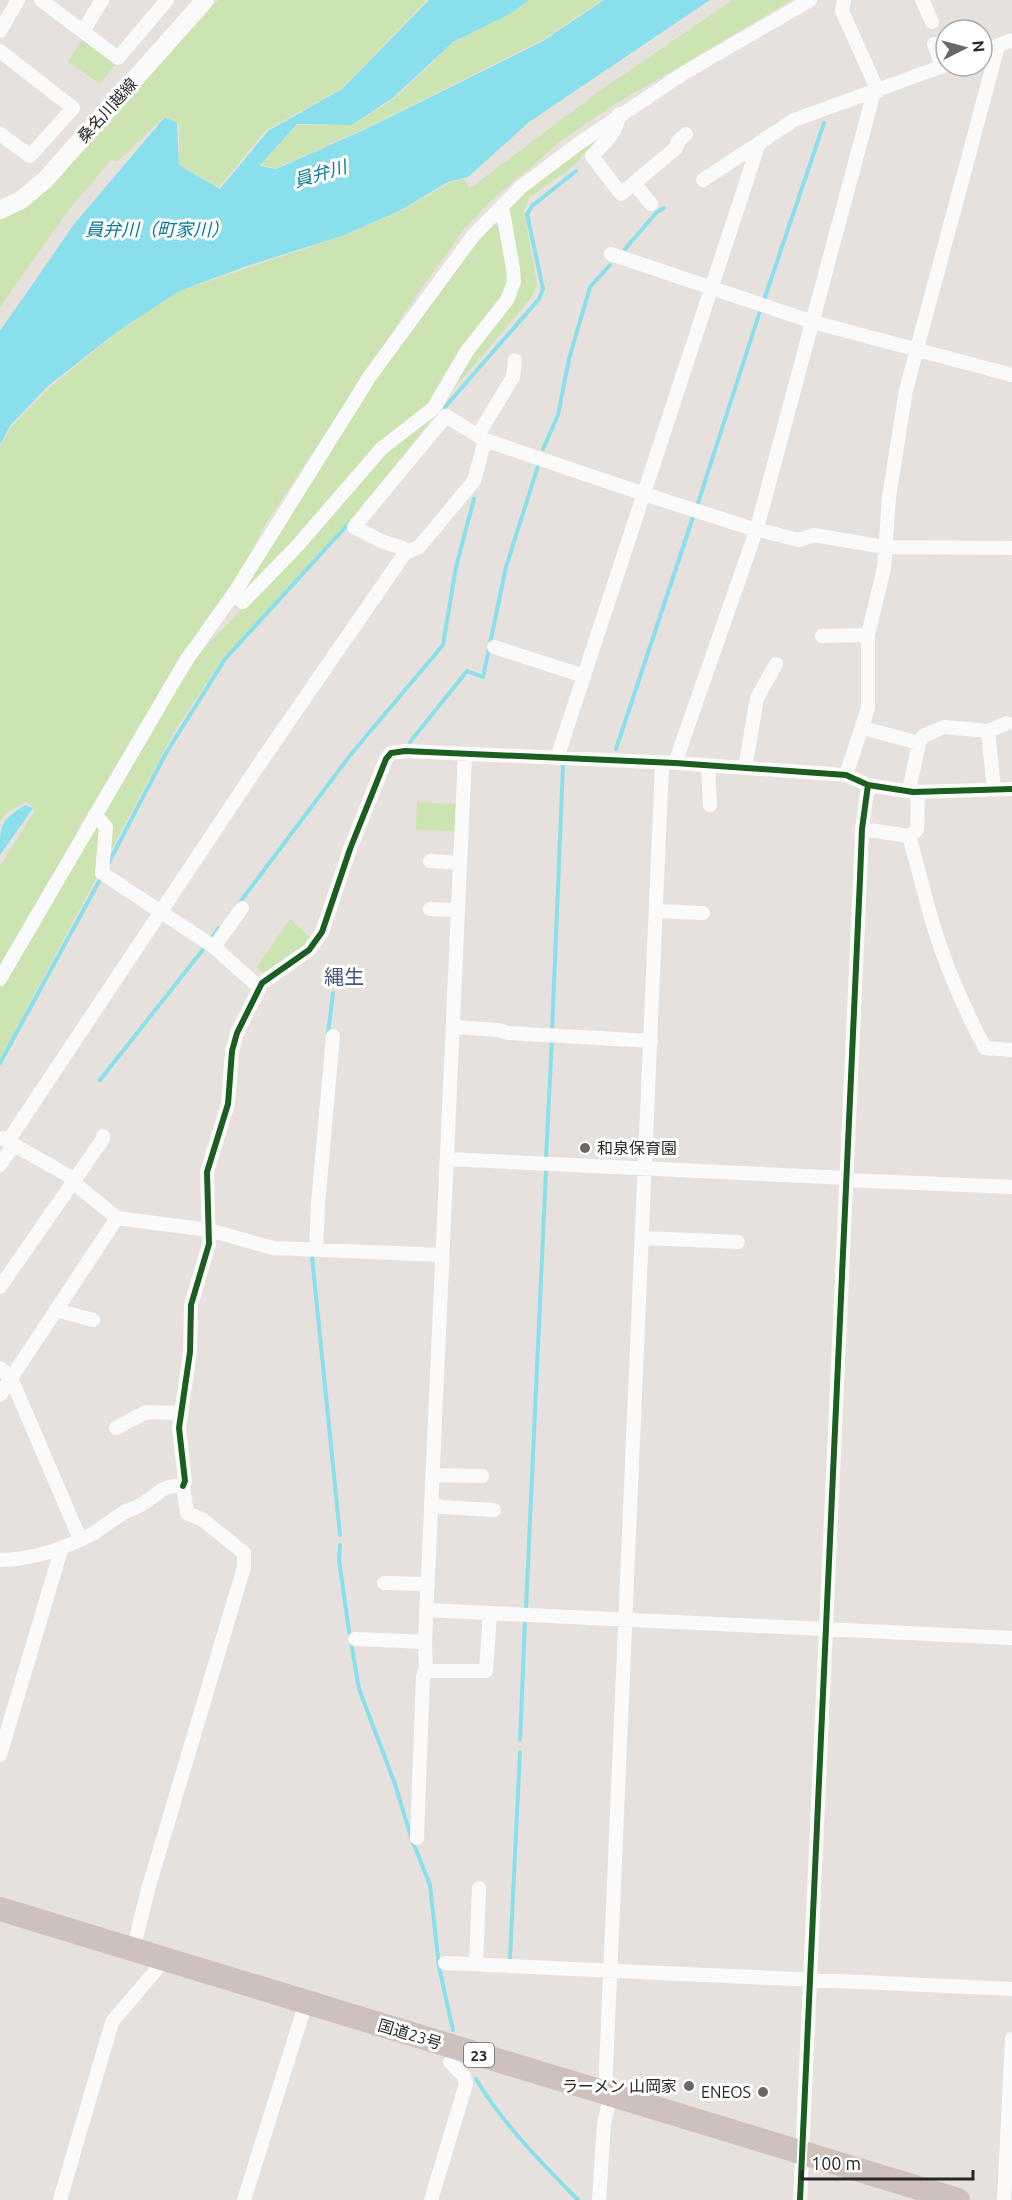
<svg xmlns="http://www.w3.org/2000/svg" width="1012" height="2200" viewBox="0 0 1012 2200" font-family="Ubuntu,'Noto Sans JP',sans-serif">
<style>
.green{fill:#cce3b2}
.water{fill:#8adfed}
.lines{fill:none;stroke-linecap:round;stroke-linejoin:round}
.stream{stroke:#8adfed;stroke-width:4}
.street{stroke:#fbfafa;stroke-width:14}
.secondary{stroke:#fbfafa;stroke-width:18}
.highway{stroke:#cec0ba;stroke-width:24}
.cycleway-casing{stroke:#fff;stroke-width:10}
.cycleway{stroke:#1b5e20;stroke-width:6}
.poi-dot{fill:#6a6866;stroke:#fff;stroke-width:2}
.labels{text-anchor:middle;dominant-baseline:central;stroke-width:6;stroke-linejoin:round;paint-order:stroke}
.shield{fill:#fff;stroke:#686868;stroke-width:1.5}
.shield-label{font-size:15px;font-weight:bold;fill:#272727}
.street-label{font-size:16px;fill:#272727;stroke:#fff}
.poi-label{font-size:16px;fill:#272727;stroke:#fff;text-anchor:end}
.water-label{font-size:18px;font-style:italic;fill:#06799b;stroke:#fff}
.quarter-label{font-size:20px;fill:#465579;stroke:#fff}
</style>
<rect width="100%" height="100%" fill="#e6e1dc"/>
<!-- green -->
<path class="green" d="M 218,0 L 427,0 L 341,89 L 265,131 L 219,187 L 179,165 L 179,124 L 165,116 L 118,161 L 111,160 L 67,212 L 0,307 L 0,218 L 77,157 Z
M 529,0 L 602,0 L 542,40 L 366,128 L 276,168 L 259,165 L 297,125 L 353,125 L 395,98 L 454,42 L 510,14 Z
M 733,0 L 792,0 L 612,106 L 562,140 L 491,201 L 464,229 L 418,293 L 268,520 L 231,587 L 172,672 L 76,832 L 84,836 L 202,650 L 257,594 L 375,463 L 411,430 L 436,414 L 348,523 L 224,657 L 174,732 L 0,1059 L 0,866 L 34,812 L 34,808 L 26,802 L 6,813 L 0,822 L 0,447 L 10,428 L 49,388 L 117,333 L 179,291 L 346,235 L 401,211 L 449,183 L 463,179 L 470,188 L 605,87 Z
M 84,36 L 117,62 L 100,84 L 68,62 Z
M 610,125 L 572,167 L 530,197 L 524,210 L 537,285 L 531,298 L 451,392 L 466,355 L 496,322 L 516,295 L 519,281 L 508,208 L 515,199 Z
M 493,222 L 501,229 L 508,276 L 508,287 L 497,304 L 461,347 L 427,403 L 377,447 L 244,598 L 236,595 C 317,467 395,337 493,222 Z
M 417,802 L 457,804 L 456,831 L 416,830 Z
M 290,919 L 312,939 L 306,946 L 263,973 L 257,967 Z"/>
<!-- water -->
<path class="water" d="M 429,0 L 529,0 L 510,14 L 453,42 L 394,97 L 352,125 L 297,124 L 259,166 L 276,169 L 368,128 L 543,41 L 604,0 L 710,0 L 529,122 L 468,177 L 448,182 L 401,210 L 345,235 L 247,266 L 179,291 L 117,332 L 48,386 L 10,426 L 0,445 L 0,331 L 75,223 L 165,117 L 177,123 L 179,165 L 220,189 L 268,131 L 342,89 Z
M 25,805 L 33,808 L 0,855 C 0,823 0,822 25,805 Z"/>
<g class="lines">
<!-- stream -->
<path class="stream" d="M 625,249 L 657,212 L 664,208
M 764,300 L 824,123
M 445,407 L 539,299 L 543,289 L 527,214 L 532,206 L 576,171
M 543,449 L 558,415 L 569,359 L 590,287 L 610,265
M 697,506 L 760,311
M 410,742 L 467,671 L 483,677 L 506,567 L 538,466
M 616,749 L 694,514
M 108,864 L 166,753 L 225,659 L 350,522
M 237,906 L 352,753 L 443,645 L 456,567 L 474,499
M 211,939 L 219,928
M 552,1032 L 563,766
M 328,1034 L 333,993
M 0,1063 L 102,876
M 100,1080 L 205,947
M 546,1157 L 552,1039
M 312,1257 L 340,1535
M 340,1545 L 339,1560 L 348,1624 L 359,1689 L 395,1784 L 411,1837 L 430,1885 L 439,1967 L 453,2030
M 526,1609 L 546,1171
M 520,1740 L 525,1621
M 510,1958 L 520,1752
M 476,2079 C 503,2124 541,2162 578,2200"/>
<!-- street -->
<path class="street" d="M 41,0 L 118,58 L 167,0
M 844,0 L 842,11 L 878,91
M 922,0 L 932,22
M 0,31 L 18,0
M 83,31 L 102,0
M 934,44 L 942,66
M 0,51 L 73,108 L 30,156 L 0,134
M 982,52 L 1012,40
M 619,114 C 618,132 603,144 592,156 L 621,194 L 634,183 L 651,204
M 703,180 L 794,120 L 946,65
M 634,183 L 676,148 L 678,141 L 686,134
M 611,254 L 813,322 L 1012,375
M 478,435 L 513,377 L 515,360
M 485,440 L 644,494 L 747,527 L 799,540 L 814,535 L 884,547 L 1012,548
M 233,595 L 243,602 L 298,545 L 382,448 L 434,408 L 467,351 L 507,300 L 514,282 L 513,269 L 502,206
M 822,636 L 868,635
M 494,647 L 584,676
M 863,728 L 919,743 L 923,736 L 944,727 L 988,731 L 1007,723
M 988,731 L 994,789
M 557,758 L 759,143
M 675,763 L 757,528 L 874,92
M 708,766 L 710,805
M 745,768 L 757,698 L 776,664
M 846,775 L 868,708 L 868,635 L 884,568 L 889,497 L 906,390 L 998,46
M 909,790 L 919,743
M 95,815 L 106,827 L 102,873 L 214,947 L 259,987
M 862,829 L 909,836 L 917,830 L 918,792
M 909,836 C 917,864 924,893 932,921 C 944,962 965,1010 985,1048 L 1012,1050
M 430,861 L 460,863
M 430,909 L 458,910
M 657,911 L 703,913
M 214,947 L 242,908
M 0,979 L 185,662 L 237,589 L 370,376 L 473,236 L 521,187 L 578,144 L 684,73 L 810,0
M 453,1027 L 499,1030 L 508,1033 L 651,1041
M 2,1138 L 74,1179 L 78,1186 L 117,1218 L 209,1230 L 273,1248 L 442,1255
M 8,1141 L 262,760 L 405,553 L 419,547 L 474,481 L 485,440 L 446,416 L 354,527 L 383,542 L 403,548 L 405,553
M 447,1159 L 847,1178
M 0,1165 L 13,1146
M 847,1180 L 1012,1187
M 642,1238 L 738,1242
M 316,1249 L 318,1204 L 333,1036
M 0,1287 L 103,1139 L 103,1136
M 56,1310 L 93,1320
M 0,1368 L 11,1378 L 80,1539
M 0,1395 L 117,1218
M 116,1428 L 146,1412 L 180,1413
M 433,1475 L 482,1476
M 183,1486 L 185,1481 L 179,1428 L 190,1352 L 191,1305 L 209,1244 L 207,1172 L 228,1104 L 232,1051 L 237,1033 L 262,983 L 309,950 L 322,932 L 350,849 L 386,759 L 391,753 L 405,751 L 675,763 L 846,775 L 868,785 L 913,792 L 1012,789
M 431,1504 L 442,1507 L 494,1510
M 0,1560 C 31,1560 67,1548 94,1533 C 104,1527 114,1518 125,1512 C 130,1509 137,1508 142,1504 C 158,1495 162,1484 183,1486 L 187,1513 L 203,1520 L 244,1553 L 244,1567 L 149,1886 L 133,1950
M 384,1583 L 428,1584
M 426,1610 L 1012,1638
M 355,1639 L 425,1642
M 426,1669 L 432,1671 L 486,1671 L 490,1613
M 0,1755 L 62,1547
M 417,1838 L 423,1676 L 426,1669 L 425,1642 L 465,754
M 445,1963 L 1012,1989
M 476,1964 L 479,1888
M 605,2093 L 662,764
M 60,2200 L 112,2022 L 156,1970
M 244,2200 L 302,2015
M 431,2200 L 466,2084 L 464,2076 L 450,2062
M 599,2200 L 604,2123 L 608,2107
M 800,2200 L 860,879 L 862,829 L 868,785
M 1004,2200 L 1012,2039"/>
<!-- secondary -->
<path class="secondary" d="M 0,210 L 21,200 L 45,180 L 205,0"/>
<!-- highway -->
<path class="highway" d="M 0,1909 L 958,2200"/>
<defs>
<path id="cycleway" d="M 183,1486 L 185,1481 L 179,1428 L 190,1352 L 191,1305 L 209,1244 L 207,1172 L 228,1104 L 232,1051 L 237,1033 L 262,983 L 309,950 L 322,932 L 350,849 L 386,759 L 391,753 L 405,751 L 675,763 L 846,775 L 868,785 L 913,792 L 1012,789
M 800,2200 L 860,879 L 862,829 L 868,785"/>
</defs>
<!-- cycleway casing -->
<use href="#cycleway" class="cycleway-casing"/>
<!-- cycleway -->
<use href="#cycleway" class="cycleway"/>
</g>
<!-- markers -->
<g class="poi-dot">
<circle cx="585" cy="1148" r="6"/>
<circle cx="689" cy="2086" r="6"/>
<circle cx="763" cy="2092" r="6"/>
</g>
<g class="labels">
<!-- shield labels -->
<rect class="shield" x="464" y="2043" width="30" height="24" rx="4.5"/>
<g class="shield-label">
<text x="479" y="2055">23</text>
</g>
<!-- street labels -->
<g class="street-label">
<text transform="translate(107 110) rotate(-48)">桑名川越線</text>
<text transform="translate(410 2034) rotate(17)">国道23号</text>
</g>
<!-- poi labels -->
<g class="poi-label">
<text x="597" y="1148" text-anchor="start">和泉保育園</text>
<text x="677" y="2086">ラーメン 山岡家</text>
<text x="751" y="2092">ENEOS</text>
</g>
<!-- water labels -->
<g class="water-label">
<text transform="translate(320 173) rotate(-16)">員弁川</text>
<text x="157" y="229">員弁川（町家川）</text>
</g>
<!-- quarter labels -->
<g class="quarter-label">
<text x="344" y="976">縄生</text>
</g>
</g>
<!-- north arrow -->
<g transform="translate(964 48) rotate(84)"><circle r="28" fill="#ffffff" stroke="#a9a9a9" stroke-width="1.5"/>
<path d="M0-4.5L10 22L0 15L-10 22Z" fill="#6a6866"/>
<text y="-9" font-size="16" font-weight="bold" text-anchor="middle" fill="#272727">N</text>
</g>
<!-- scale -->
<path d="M802 2170v9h171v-9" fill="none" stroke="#272727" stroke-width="3"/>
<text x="811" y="2170" font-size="18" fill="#272727" stroke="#ffffff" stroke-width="4.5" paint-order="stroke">100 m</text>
</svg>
